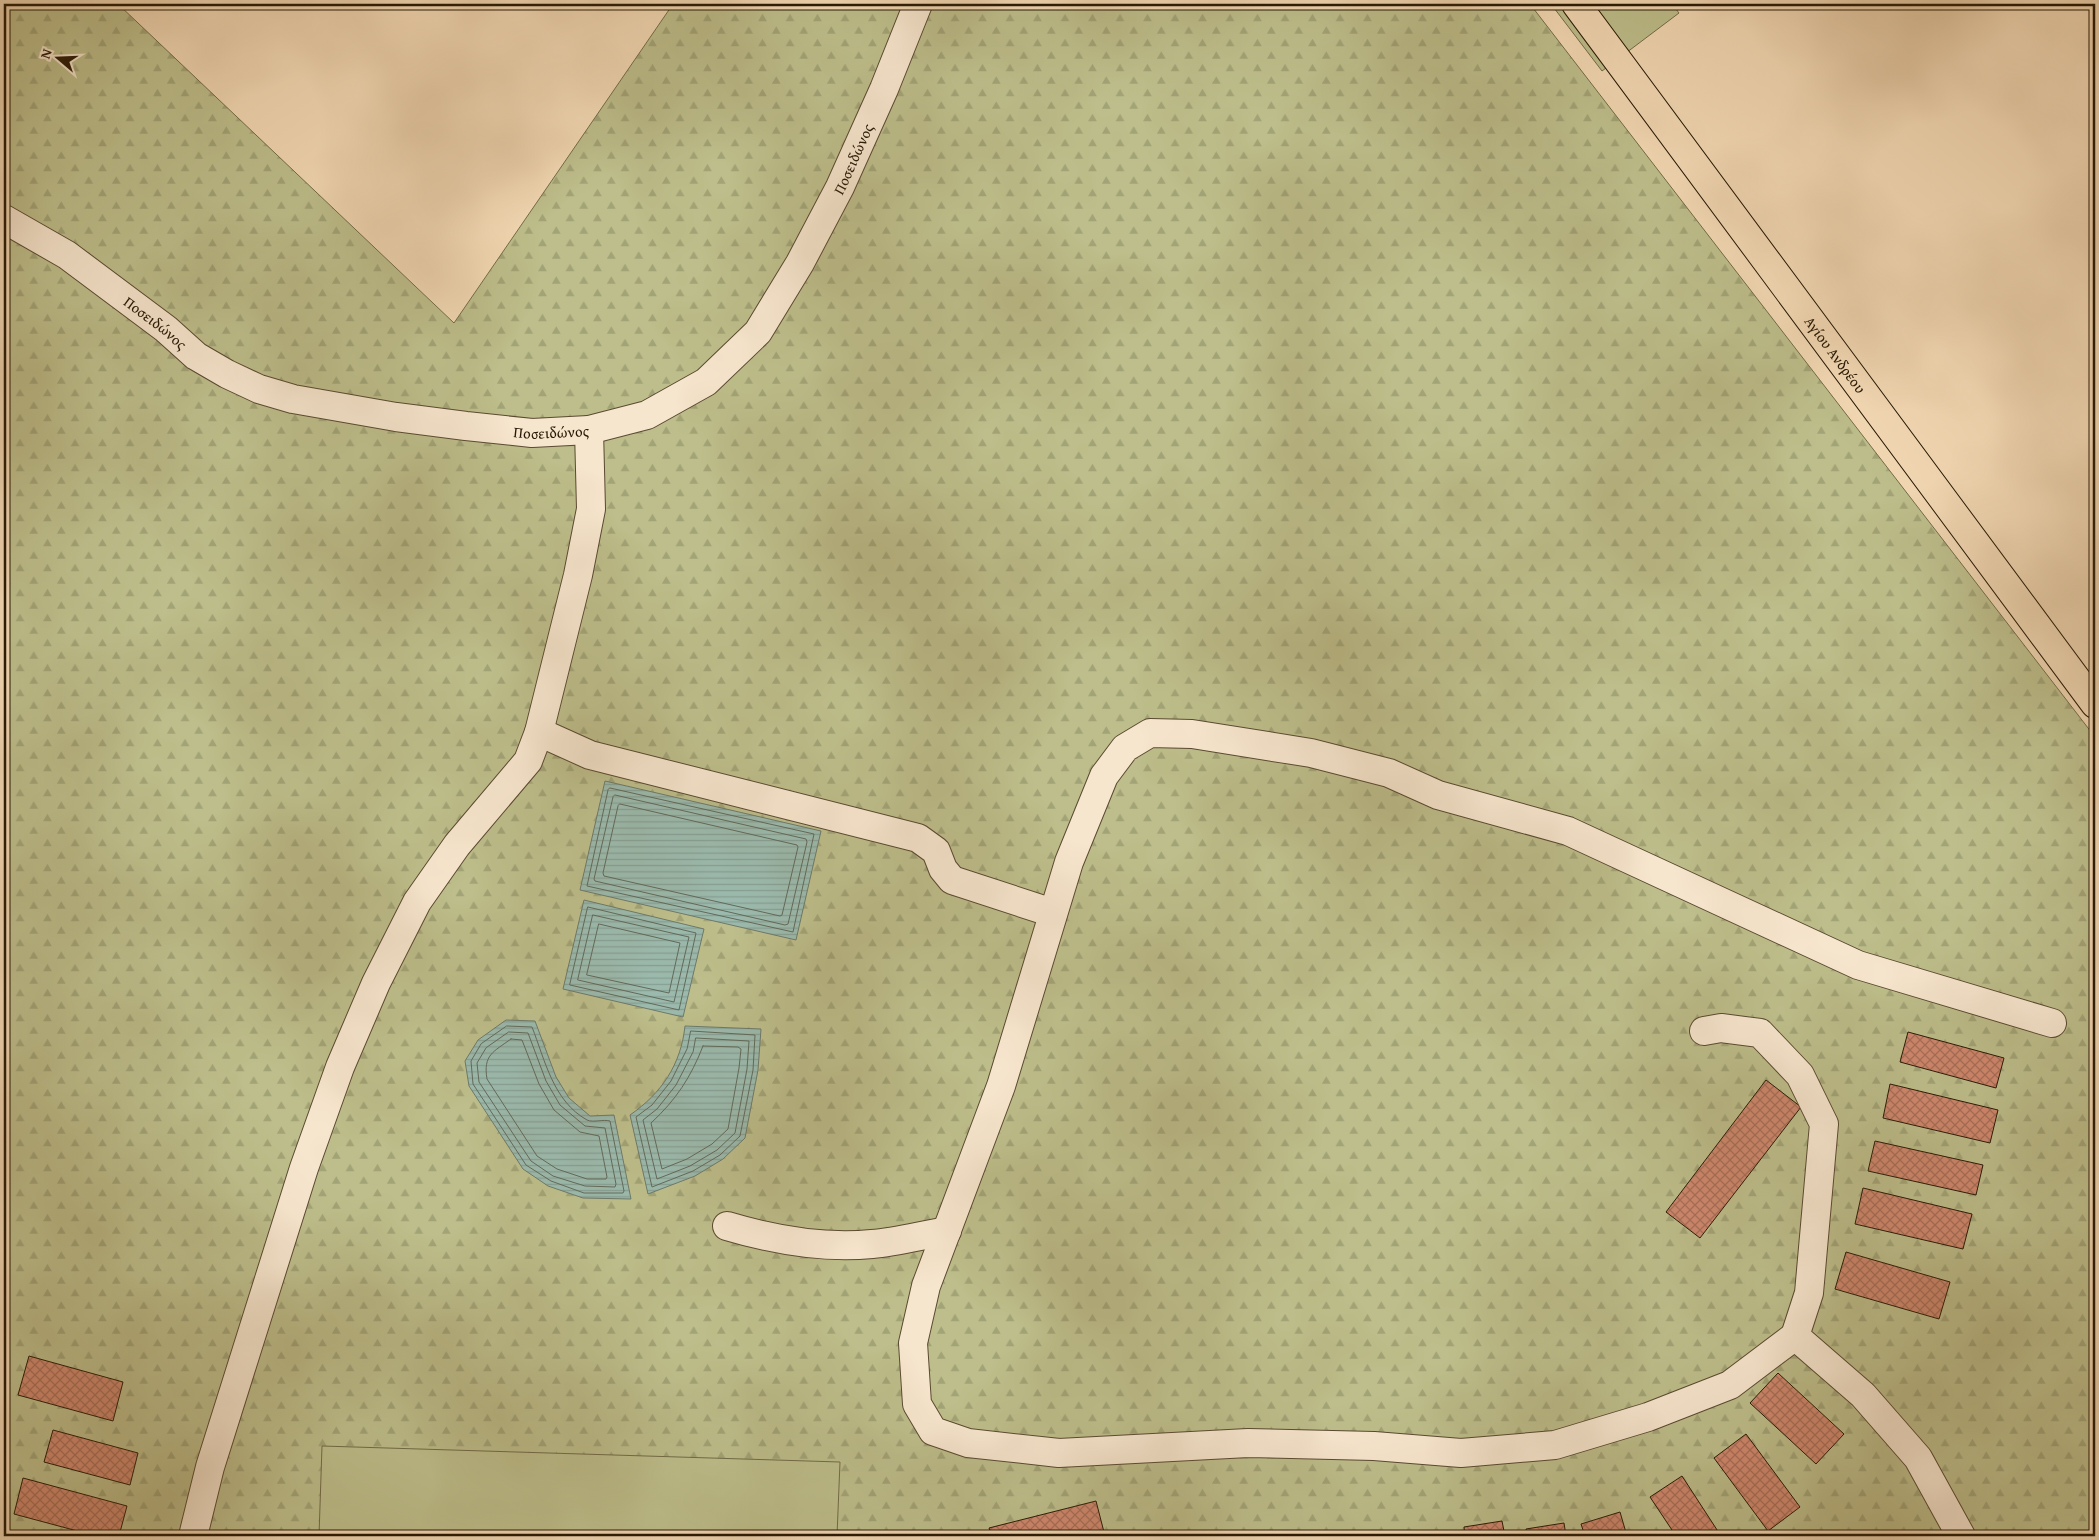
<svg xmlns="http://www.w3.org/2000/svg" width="2099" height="1540" viewBox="0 0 2099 1540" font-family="'Gentium Book Plus',serif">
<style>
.forest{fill:url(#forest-firs);stroke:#726c48}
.pitch{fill:#bdbe8b;stroke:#726c48}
.water{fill:url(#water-rules);stroke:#6d7a6a}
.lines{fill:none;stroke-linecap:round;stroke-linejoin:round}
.shore{stroke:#626a5a;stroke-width:1}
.building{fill:url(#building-cross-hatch);stroke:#281a06}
.minor-casing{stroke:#5a4a31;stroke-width:30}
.major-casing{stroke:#281a06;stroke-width:30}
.minor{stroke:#f7e6ce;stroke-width:28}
.major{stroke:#f2d8b3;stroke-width:28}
.labels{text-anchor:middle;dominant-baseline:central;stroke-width:4;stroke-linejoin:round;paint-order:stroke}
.street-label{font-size:15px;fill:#281a06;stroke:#f7e6ce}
</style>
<defs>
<pattern id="forest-firs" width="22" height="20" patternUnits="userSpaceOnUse" patternTransform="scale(1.25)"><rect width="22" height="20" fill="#bdbe8b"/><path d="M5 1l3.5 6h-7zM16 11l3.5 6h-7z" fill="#a2a376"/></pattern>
<pattern id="water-rules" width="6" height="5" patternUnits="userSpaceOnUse" patternTransform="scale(1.25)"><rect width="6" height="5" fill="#9bbaad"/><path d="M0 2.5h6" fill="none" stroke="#869f93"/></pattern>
<pattern id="building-cross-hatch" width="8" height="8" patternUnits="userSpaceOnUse" patternTransform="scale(1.25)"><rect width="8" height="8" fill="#cf886e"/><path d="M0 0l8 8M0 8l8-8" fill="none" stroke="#a86e58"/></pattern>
</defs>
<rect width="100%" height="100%" fill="#f2d8b3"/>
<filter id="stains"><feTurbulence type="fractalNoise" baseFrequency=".004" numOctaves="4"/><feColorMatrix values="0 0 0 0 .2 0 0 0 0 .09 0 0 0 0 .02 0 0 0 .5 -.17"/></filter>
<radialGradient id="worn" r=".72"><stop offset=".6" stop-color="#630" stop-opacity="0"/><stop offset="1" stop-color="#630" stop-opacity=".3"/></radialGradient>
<!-- forest -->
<path class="forest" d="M 4,4 L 118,4 L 454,323 L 673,4 L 1530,4 L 2095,737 L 2095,1536 L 4,1536 Z"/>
<!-- pitch -->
<path class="pitch" d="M 1551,4 L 1672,4 L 1679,13 L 1602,71 Z
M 322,1446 L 840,1462 L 837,1536 L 319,1536 Z"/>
<!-- water -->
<path class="water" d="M 605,781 L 821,831 L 796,940 L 580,890 Z
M 584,900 L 704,929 L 683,1017 L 563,989 Z
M 506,1020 L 535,1021 L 556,1077 L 569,1098 L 590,1116 L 614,1115 L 631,1199 L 583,1198 L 548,1186 L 523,1169 L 469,1086 L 465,1061 L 478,1040 Z
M 685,1026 L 761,1029 L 758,1070 L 745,1138 L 723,1159 L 695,1176 L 648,1194 L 630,1115 C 662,1093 681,1064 685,1026 Z"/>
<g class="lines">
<!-- shore -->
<path class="shore" d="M 610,788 L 814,834 L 793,932 L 587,886 L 608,790 Z
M 615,795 L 806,839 L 807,842 L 788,924 L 785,925 L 595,881 L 594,879 L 613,797 Z
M 620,804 L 797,845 L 798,847 L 782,915 L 780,916 L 604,876 L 603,873 L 618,806 Z
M 588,907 L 696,933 L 679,1010 L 570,985 Z
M 593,915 L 689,937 L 674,1002 L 578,980 Z
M 599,924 L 680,943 L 669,993 L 587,975 Z
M 507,1026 L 532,1027 C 545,1060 553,1101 587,1120 C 593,1123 603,1119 610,1121 L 624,1191 L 623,1193 L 584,1193 L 551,1181 L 526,1165 L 473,1084 L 471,1061 L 481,1044 Z
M 691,1031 L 755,1035 L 753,1070 L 740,1136 L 720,1155 L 693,1171 L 652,1187 L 636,1117 L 652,1105 L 671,1081 L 687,1049 Z
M 509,1032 L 528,1033 L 546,1081 L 560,1105 L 585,1126 L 605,1128 L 616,1184 L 615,1187 L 585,1186 L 553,1176 L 531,1161 L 479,1082 L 477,1063 L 486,1048 Z
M 696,1038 L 749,1041 L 747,1069 L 735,1133 L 717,1150 L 690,1166 L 657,1179 L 643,1120 L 657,1109 L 676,1085 L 693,1052 Z
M 511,1039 L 522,1040 L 539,1084 L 554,1110 L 580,1132 L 599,1136 L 607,1177 L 606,1179 L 587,1179 L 557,1169 L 537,1156 L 487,1079 C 483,1055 493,1052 511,1039 Z
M 703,1046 L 738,1047 L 741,1049 L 739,1068 L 728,1129 L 712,1144 L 687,1159 L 662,1169 L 651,1123 C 676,1100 691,1077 703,1046 Z"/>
</g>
<!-- building -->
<path class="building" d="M 1908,1032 L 2004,1058 L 1996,1088 L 1900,1062 Z
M 1766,1080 L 1801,1107 L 1700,1238 L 1666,1212 Z
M 1890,1084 L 1998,1110 L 1990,1143 L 1883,1118 Z
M 1875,1141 L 1983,1165 L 1976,1195 L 1868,1171 Z
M 1863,1188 L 1972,1214 L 1963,1249 L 1855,1224 Z
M 1846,1252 L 1950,1282 L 1939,1319 L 1835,1289 Z
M 29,1356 L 123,1382 L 113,1421 L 18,1395 Z
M 1778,1373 L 1844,1434 L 1816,1464 L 1750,1403 Z
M 53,1430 L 138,1453 L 130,1485 L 44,1462 Z
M 1746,1434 L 1800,1507 L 1768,1531 L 1714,1458 Z
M 1682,1476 L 1721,1536 L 1676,1536 L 1650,1497 Z
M 23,1478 L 127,1506 L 119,1536 L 96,1536 L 14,1514 Z
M 1096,1501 L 1105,1536 L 992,1536 L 989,1528 Z
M 1620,1512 L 1627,1536 L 1585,1536 L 1581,1524 Z
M 1502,1521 L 1505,1536 L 1465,1536 L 1464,1527 Z
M 1564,1523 L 1566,1536 L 1527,1536 L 1526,1529 Z"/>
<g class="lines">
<defs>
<g id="minor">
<path id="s1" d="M 4,219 L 67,255 L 166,329 L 196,356 L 227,374 L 259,389 L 293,399 L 396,417 L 466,426 L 532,433 L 589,430 L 647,415 L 706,382 L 758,332 L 800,263 L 840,187 L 884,89 L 918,4"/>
<path d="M 539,732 L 590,755 L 918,838 L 936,851 L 943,869 L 952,880 L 1053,913"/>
<path d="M 1704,1031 L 1721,1028 L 1760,1033 L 1800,1075 L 1824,1124 L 1809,1293 L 1795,1336 L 1863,1395 L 1918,1458 L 1961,1536"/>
<path d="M 727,1226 C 774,1240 822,1249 872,1244 C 897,1242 922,1235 947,1231"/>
<path d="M 1795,1336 L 1730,1385 L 1648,1417 L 1555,1445 L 1461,1453 L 1374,1446 L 1248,1443 L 1059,1453 L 968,1443 L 933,1431 L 917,1404 L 913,1343 L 926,1286 L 1001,1086 L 1069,862 L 1104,776 L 1125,748 L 1150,733 L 1192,734 L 1311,753 L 1389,773 L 1438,795 L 1568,831 L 1858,965 L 2052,1023"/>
<path d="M 193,1536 L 210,1467 L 304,1168 L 340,1067 L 376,983 L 417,902 L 457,845 L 528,761 L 539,732 L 578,575 L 591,509 L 589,430"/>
</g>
<g id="major">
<path id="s2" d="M 1576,4 L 2095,704"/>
</g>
</defs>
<!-- minor casing -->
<use href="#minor" class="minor-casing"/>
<!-- major casing -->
<use href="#major" class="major-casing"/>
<!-- minor -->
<use href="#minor" class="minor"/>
<!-- major -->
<use href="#major" class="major"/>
</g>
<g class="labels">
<!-- street labels -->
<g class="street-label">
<text stroke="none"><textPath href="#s1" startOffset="1039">Ποσειδώνος</textPath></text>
<text stroke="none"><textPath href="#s1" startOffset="184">Ποσειδώνος</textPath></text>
<text stroke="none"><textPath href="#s2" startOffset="436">Αγίου Ανδρέου</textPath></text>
<text stroke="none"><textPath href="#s1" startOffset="604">Ποσειδώνος</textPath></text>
</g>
</g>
<!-- margin -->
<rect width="2099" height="1540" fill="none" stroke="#f2d8b3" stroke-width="20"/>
<rect x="5" y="5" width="2089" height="1530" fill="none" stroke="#281a06" stroke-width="2.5"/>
<rect x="10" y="10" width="2079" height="1520" fill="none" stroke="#281a06"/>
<!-- north arrow -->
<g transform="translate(58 58) rotate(289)" stroke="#f7e6ce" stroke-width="4" paint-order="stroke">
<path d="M0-4L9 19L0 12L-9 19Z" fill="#281a06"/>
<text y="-8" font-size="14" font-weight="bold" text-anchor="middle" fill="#281a06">N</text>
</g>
<rect width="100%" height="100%" filter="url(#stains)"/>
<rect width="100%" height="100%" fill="url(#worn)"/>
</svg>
